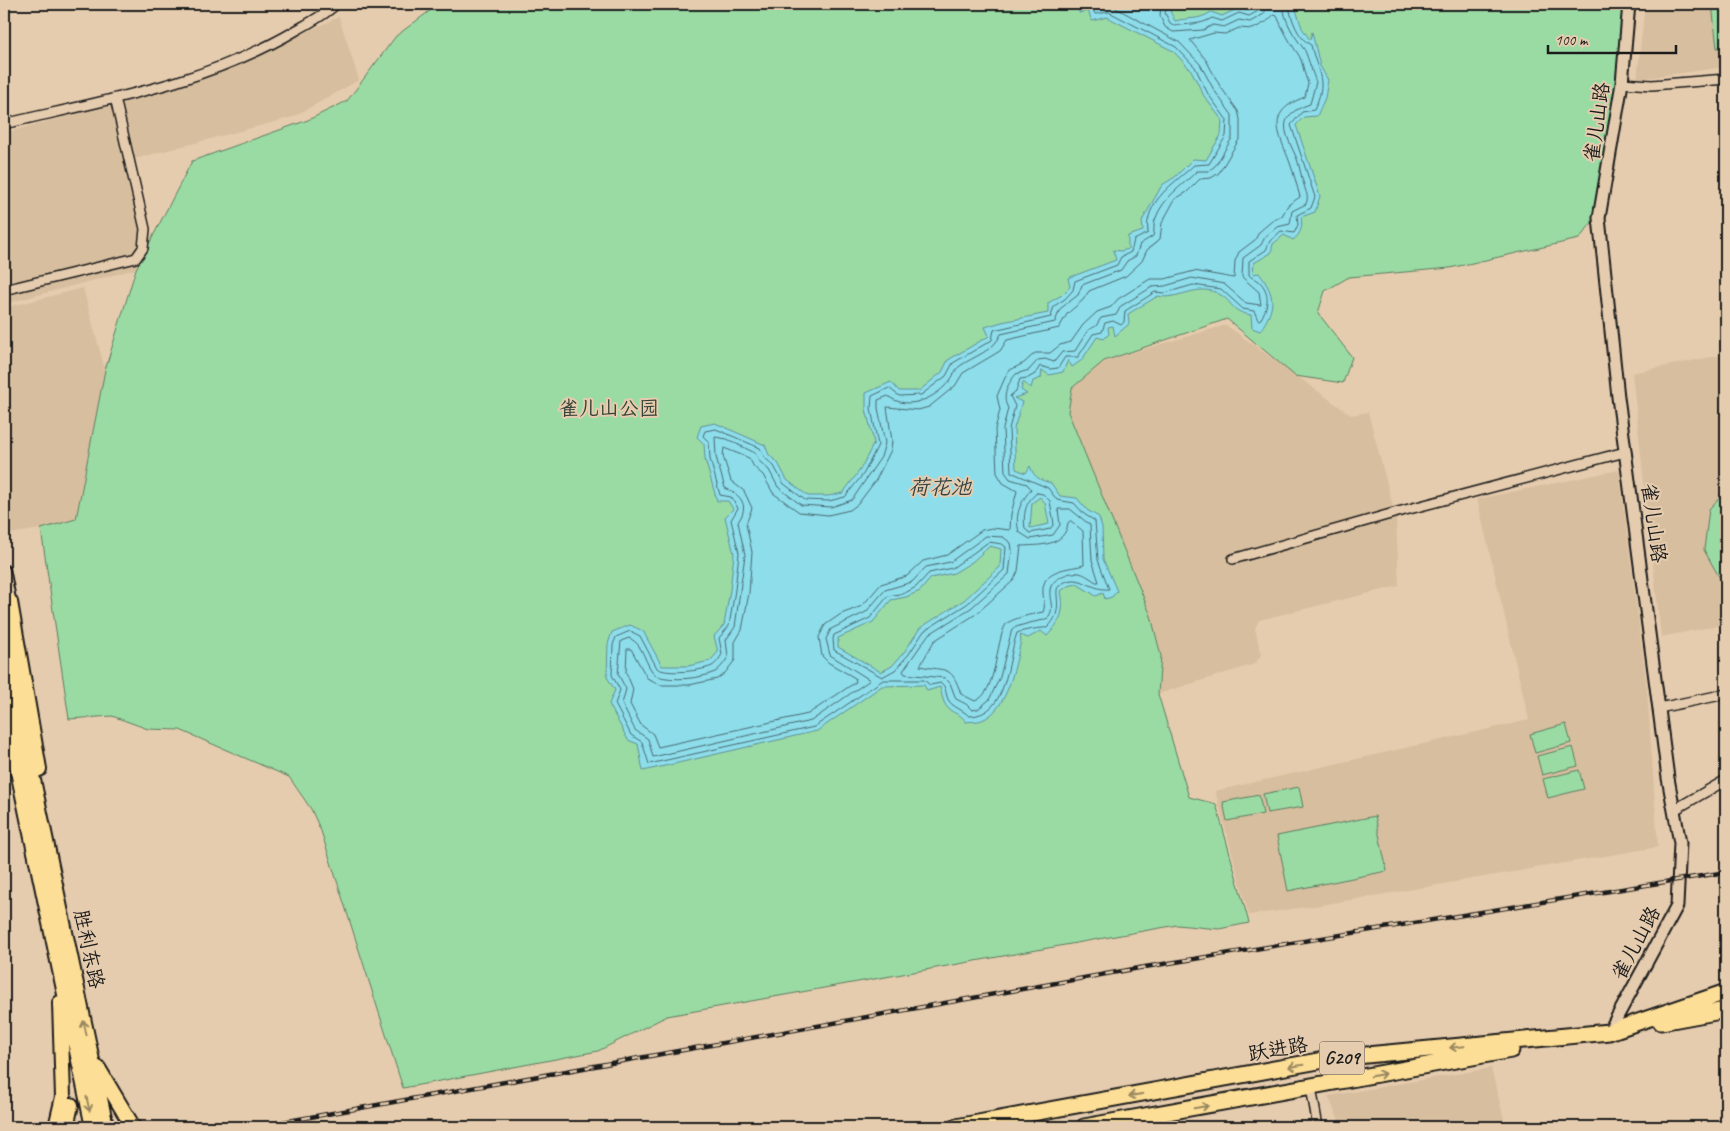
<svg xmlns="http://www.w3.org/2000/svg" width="1730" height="1131" viewBox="0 0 1730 1131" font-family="Caveat,'LXGW WenKai TC',sans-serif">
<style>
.built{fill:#d7be9e}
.green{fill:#9adba4;stroke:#5b7c60}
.water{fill:#8dddeb;stroke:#609098;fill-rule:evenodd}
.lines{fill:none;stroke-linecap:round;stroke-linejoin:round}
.shore{stroke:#49696f;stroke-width:1}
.street-casing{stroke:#1c1c1c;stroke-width:12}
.secondary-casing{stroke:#1c1c1c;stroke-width:15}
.primary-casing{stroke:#1c1c1c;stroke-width:18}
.highway-casing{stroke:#1c1c1c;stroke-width:19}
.street{stroke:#e6ccae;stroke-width:9}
.secondary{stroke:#e6ccae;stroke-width:11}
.primary{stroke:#fdde96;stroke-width:14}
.highway{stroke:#fdde96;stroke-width:15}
.rail-casing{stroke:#1c1c1c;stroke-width:4.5}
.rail{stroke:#e6ccae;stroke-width:2.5;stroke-dasharray:8;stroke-linecap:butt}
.oneway{stroke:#98875f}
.labels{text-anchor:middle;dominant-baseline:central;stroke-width:4;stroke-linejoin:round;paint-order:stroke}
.shield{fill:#e6ccae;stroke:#595148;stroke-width:1}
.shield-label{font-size:19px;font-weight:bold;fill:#1c1c1c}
.street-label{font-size:20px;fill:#1c1c1c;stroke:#e6ccae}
.park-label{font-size:20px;fill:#354237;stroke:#e6ccae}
.water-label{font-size:21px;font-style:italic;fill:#334345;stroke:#e6ccae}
</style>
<rect width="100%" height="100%" fill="#e6ccae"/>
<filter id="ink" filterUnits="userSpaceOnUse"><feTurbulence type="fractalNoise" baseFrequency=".02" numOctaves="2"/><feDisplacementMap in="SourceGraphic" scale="10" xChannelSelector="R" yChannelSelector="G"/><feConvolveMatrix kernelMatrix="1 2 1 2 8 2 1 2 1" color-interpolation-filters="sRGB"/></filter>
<g filter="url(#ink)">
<!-- built -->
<path class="built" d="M 1645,4 L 1726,4 L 1726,67 L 1637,79 Z
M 339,17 L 359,80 L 293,117 L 134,159 L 151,240 L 136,269 L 4,304 L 4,133 L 121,102 L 231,66 Z
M 83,288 L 105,370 L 76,519 L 41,529 L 9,534 L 4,510 L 4,308 Z
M 1226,325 L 1351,415 L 1368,412 L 1396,518 L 1399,586 L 1259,620 L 1255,628 L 1261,655 L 1255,664 L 1158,694 L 1161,656 L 1151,616 L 1068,412 L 1072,387 L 1104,361 Z
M 1726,354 L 1726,624 L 1661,637 L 1632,373 Z
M 1619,470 L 1647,688 L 1658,847 L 1321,905 L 1249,915 L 1215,791 L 1529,720 L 1477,499 Z
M 1491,1068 L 1506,1127 L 1342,1127 L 1328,1096 Z"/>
<!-- green -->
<path class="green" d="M 439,4 L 1626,4 L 1618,83 L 1597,216 L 1579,239 L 1450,268 L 1349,277 L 1325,291 L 1318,313 L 1352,357 L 1343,383 L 1295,376 L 1227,319 L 1104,361 L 1072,388 L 1068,412 L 1151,616 L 1161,656 L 1158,694 L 1189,797 L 1216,804 L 1249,923 L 1219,929 L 1177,925 L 667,1016 L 598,1051 L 403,1088 L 321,831 L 311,809 L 289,777 L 180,730 L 148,729 L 112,716 L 69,719 L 41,529 L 76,519 L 105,370 L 136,269 L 192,161 L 308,120 L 347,101 L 396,36 Z
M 1712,4 L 1726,4 L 1726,47 L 1717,48 Z
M 1726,491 L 1726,589 L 1704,550 L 1709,509 Z
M 1566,724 L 1571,743 L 1535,753 L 1530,734 Z
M 1573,747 L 1578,766 L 1542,775 L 1537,756 Z
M 1579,770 L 1584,789 L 1548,798 L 1543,779 Z
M 1299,787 L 1303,807 L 1267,813 L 1263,794 Z
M 1259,795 L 1263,814 L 1227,821 L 1223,802 Z
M 1375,816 L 1387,871 L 1288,891 L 1277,836 Z"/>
<!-- water -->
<path class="water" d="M 1079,4 L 1174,4 L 1170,11 L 1175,21 C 1188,17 1198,21 1211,12 L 1222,16 L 1239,8 L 1248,11 L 1261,4 L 1294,4 L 1302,28 L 1310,40 L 1312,32 L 1320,66 L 1328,80 L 1325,98 L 1317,116 L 1304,117 L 1296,125 L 1320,196 L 1315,212 L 1301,217 C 1303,227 1301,234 1293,240 L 1284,235 L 1273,244 L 1271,253 L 1254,263 L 1253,274 L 1259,273 C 1276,296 1276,307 1260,331 L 1252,328 L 1251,315 C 1230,312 1233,301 1219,294 C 1198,282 1177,301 1158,296 L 1128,314 L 1129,324 L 1115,336 L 1113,326 L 1108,327 L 1109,334 L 1104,339 L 1097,337 L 1082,360 L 1072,367 L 1068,360 L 1063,372 L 1049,375 L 1042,370 L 1041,378 L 1033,381 L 1031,388 L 1023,382 L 1021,390 L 1027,394 L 1014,398 L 1022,402 L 1014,429 L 1016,469 L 1026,473 L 1030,466 C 1034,478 1040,480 1051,483 L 1060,496 L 1077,498 L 1087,510 L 1099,517 L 1102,527 L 1103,559 L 1117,591 L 1112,597 L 1105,599 L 1103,593 L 1096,596 L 1077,584 L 1068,586 L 1061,591 C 1065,611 1061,621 1047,636 L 1041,631 L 1028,638 L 1020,635 L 1021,641 C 1015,665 1008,710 982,720 C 977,722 971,721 966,722 C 961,714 957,715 950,710 C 943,705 942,695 940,687 L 927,691 L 924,685 L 882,686 L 817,731 L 643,771 L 638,744 L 628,740 L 609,704 L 615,690 L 607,677 L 608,644 L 612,632 L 630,625 L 643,631 L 662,666 L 688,666 L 710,661 L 718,652 L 714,636 L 724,625 L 730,590 L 734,554 L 725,517 L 733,509 L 728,501 L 717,501 L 705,459 L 704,444 L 697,437 L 701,426 L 715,423 L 765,445 L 769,455 L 778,463 L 787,480 L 808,496 L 828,496 L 843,493 L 860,470 L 874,443 L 866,409 L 866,393 L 891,382 L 899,391 L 919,391 L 942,372 L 948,360 L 989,336 L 985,327 L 1002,322 L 1048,313 L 1048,303 L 1062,295 L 1070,287 L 1068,278 L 1116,260 L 1113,250 L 1121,251 L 1128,249 L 1128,236 L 1143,231 L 1142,221 L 1162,185 L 1175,177 L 1193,159 L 1206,160 L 1221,135 L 1222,120 L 1204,96 L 1191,70 L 1173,51 L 1107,17 L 1092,21 L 1088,11 L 1079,13 ZM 1040,497 L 1045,503 L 1049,524 L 1030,528 L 1032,503 ZM 990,546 L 1001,549 L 1000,567 L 964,600 L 920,628 L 905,651 L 892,666 L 881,672 L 838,647 L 838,638 L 873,622 L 891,600 L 906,597 L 920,591 L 931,578 L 954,573 L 972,562 Z"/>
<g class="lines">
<!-- shore -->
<path class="shore" d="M 1084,4 L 1092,8 L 1095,14 L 1109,12 L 1153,35 L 1176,47 L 1195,67 L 1208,94 L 1227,120 L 1226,136 L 1209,164 L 1194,165 C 1177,181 1152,196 1148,221 C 1147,225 1148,229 1148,233 L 1134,240 L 1131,252 L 1121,257 L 1117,265 L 1075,281 L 1073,290 L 1065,299 L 1054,306 L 1051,317 L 994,330 L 992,340 L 953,363 L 946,376 L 921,395 L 899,396 L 889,388 L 872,396 L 871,408 L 878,445 L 864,473 L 845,497 L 829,501 L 805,500 L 783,483 L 774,466 L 765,458 L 760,448 L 716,429 L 705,431 L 703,436 L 709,442 L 710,459 L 720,495 L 731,497 L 738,508 L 731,520 L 739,553 L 735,590 L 729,626 L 719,638 L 722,654 C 720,658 716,664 712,666 C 702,671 665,675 657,668 L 640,636 L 630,631 L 616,637 L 613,645 L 612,675 L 620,690 L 615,704 L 631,735 L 642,742 L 649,764 L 814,727 L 883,680 L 924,680 L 930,685 L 941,683 C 947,687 945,695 949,701 C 953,707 963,710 969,716 C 1008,716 1007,660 1017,633 C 1020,631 1043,627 1047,628 C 1066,610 1052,592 1059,586 C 1078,570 1089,591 1109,589 L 1098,560 L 1095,521 L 1084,514 L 1074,503 L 1057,500 L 1048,488 L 1011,472 L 1009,429 L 1015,406 L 1010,396 L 1016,391 L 1020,379 L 1028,378 L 1035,374 L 1040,366 L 1051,369 L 1058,368 L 1065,357 L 1078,357 L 1093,334 L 1102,332 L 1105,323 L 1113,321 L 1121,325 L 1124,322 L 1125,311 L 1155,292 L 1165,293 L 1193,285 L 1221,289 L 1243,309 L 1254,311 L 1258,320 L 1261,319 C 1268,306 1271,293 1259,281 C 1255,278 1252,279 1249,275 L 1249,261 L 1266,250 L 1270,241 L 1281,231 L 1294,233 L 1298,225 L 1297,215 L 1311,208 L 1315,197 L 1291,125 L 1302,112 L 1314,110 C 1328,80 1318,75 1311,45 C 1298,39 1290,17 1289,4
M 1096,4 L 1099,7 L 1112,6 L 1179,42 L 1200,64 L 1214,90 L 1232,115 L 1232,138 L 1216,165 L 1209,171 L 1197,171 C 1181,187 1163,197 1155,220 C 1153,225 1155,230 1153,236 L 1140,244 L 1136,256 L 1127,261 L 1121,270 L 1082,285 L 1078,295 L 1060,309 L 1055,322 L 1001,334 C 994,351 974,356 960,366 C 955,369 954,375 951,379 C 937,398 908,412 888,396 L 878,400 L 878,408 L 885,443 L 881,457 L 852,500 L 831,507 L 801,505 L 778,487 L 769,470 L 760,462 L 755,453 L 727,439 L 715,437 L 716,457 L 725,488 C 741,495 750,505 738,522 L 745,555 L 735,627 L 726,640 L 728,657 C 725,662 720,669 715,672 C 700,679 672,681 657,676 C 644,667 645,644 629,638 L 621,641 L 618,674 L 626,689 L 622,704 L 635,730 L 648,739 L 653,757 L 811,721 L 870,680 L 830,655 L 826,639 L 831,629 L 866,612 L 885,590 L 912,582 L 926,567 L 950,562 L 986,536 L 1003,537 L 1011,543 L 1012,550 L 1009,574 L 971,608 L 928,635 L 903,671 L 905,674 L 945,678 L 950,683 L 956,699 L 966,704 L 972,710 L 978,709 L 989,700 L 1000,677 L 1012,629 C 1016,626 1040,620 1046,620 C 1056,609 1049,603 1050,590 C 1051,579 1069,571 1079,573 C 1085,574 1091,579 1096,582 L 1099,582 L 1092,560 L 1090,525 L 1070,509 L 1058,509 L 1060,525 L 1053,535 L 1030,539 L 1019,532 C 1014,514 1021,502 1031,489 L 1027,484 L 1010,479 L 1005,472 L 1003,429 L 1008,408 C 1001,397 1008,383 1016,374 L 1029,370 L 1038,360 L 1045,359 L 1054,362 L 1062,352 L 1075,351 L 1088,330 L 1096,326 L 1101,318 L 1116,315 L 1121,306 L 1152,287 L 1165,286 L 1192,278 L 1224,284 L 1246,303 L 1261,305 L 1259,292 L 1242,277 L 1243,258 L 1261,245 L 1265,237 L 1277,227 L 1290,224 L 1292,211 L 1306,204 C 1309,196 1306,193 1304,185 C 1301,177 1300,167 1297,159 C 1285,132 1274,116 1310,104 L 1316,82 C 1313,75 1306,51 1304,49 C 1294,36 1284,21 1283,4
M 1161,4 L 1160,16 L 1165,27 L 1173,32 L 1203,30 L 1213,25 L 1224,27 L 1239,20 L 1250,22 L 1264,14 L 1268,4
M 1168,4 L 1165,13 L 1170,23 L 1175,26 C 1188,23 1199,26 1212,18 L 1222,21 L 1239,13 L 1249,16 L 1260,10 L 1262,4
M 1274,15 L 1277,16 C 1283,30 1289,41 1298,54 C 1303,61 1304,75 1308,83 L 1305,97 C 1264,112 1279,133 1290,163 C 1294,174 1297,186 1300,197 L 1288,205 L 1282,216 L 1272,221 L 1259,232 L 1255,240 L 1239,252 L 1235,261 L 1234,278 L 1194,271 L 1165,279 L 1150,279 L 1118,299 L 1111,307 L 1097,312 L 1083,325 L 1071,342 L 1060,345 L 1050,353 L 1035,353 L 1024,363 L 1008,371 L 997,396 L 1000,410 L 995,429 L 997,473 L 1003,483 L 1017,491 L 1011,514 L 1010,530 L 992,528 L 982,530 L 947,555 L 923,561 L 907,576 L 881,584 L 862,606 L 841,614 L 825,625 L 819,637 L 822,656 L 829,663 L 855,678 L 856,682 L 808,714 L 658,747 L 653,734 L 641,725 L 630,704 L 633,689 L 626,672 L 627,649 L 631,649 L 647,678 L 661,685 L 689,685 L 717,679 L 725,673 L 735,660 L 735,642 L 742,630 L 749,593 L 752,552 L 746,524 L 752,508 L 744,491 L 731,481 L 723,456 L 724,448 L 749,458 L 754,467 L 763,475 L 773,493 L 799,512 L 828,515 L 850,510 L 858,504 L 876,480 L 891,450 L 892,441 L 887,407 L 918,410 L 929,407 L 955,386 L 963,373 L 1000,351 L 1007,340 L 1059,328 L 1067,314 L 1083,300 L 1089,291 L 1126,276 L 1142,261 L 1147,250 L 1160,239 L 1162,223 L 1175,199 L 1187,192 L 1200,179 L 1211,178 L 1219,173 L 1240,138 L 1240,119 L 1238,111 L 1220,86 L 1206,60 L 1190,40 L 1214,33 L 1225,34 L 1239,28 L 1253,29 L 1266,22 Z
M 1037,493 L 1043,494 L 1050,501 L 1054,524 L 1050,529 L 1030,533 L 1025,529 C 1023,514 1025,502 1037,493 Z
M 1071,521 L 1083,531 L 1084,565 C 1070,569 1041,568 1043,593 C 1043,600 1046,605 1043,612 C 1033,614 1013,618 1006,624 C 995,642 997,694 975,701 L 961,694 C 951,664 947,672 920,666 L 934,641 L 976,614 L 1014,580 L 1018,571 L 1021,546 C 1039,545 1065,547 1068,523 Z
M 989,542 L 1002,544 L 1006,547 L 1004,570 L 967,604 L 924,631 L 909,654 L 895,670 L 882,677 L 834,650 L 833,639 L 834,635 L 870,618 L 888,596 L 905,593 L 916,587 L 929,573 L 952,568 Z"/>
<defs>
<path id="street" d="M 1622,83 L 1652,85 L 1726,79
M 4,124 C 102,101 207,83 295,31 C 309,23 325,15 336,4
M 4,290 L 136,258 L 143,248 L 145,229 L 115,98
M 1233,559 L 1394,513 L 1625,452
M 1659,708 L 1726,694
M 1674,810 L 1726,780
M 1311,1087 L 1318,1127"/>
<path id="secondary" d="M 4,571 L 10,602
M 1609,1032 L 1677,906 L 1680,843 L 1668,778 L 1618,397 L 1599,218 L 1622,83 L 1629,4"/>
<path id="primary" d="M 10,602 L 39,769
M 4,642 L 106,1127
M 4,705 L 93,1127
M 98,1068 L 133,1127
M 56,1127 L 63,1097 L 60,1003
M 66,1127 L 71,1105"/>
<path id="highway" d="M 1661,1022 L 1726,1010
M 956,1127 L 1335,1058 L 1609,1032 L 1726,992
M 1084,1127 L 1511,1050"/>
</defs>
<!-- street casing -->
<use href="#street" class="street-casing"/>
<!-- secondary casing -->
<use href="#secondary" class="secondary-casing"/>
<!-- primary casing -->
<use href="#primary" class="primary-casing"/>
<!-- highway casing -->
<use href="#highway" class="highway-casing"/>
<!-- street -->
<use href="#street" class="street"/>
<!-- secondary -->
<use href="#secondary" class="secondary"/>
<!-- primary -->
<use href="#primary" class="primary"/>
<!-- highway -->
<use href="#highway" class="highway"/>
<defs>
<path id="rail" d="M 255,1127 L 1145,967 L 1726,872"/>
</defs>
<!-- rail casing -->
<use href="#rail" class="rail-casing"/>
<!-- rail -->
<use href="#rail" class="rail"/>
</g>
<!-- one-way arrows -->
<defs><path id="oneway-shaft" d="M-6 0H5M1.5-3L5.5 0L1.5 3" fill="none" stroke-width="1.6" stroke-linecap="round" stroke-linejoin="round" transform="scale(1.25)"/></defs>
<g class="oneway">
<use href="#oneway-shaft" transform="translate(85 1028) rotate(-102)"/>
<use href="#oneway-shaft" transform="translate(1457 1047) rotate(174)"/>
<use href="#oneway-shaft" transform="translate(1296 1066) rotate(170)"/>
<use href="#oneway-shaft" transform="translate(1378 1075) rotate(-11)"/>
<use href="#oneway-shaft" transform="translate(1136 1095) rotate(170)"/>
<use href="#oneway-shaft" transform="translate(88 1104) rotate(78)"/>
<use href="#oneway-shaft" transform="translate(1201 1107) rotate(-10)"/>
</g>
</g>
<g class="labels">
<!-- shield labels -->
<rect class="shield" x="1319.5" y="1041.5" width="45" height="33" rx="4"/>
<g class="shield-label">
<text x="1342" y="1058">G209</text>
</g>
<!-- street labels -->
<g class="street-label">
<text transform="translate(1597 122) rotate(-82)">雀儿山路</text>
<text transform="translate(1654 523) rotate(82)">雀儿山路</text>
<text transform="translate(1636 943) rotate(-62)">雀儿山路</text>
<text transform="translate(89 949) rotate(78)">胜利东路</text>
<text transform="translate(1278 1049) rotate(-10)">跃进路</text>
</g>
<!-- park labels -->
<g class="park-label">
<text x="609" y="408">雀儿山公园</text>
</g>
<!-- water labels -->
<g class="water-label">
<text x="940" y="487">荷花池</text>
</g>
</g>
<!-- margin -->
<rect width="1730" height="1131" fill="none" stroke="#e6ccae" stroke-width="20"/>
<rect x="10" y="10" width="1710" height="1111" fill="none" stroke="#1c1c1c" stroke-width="2" filter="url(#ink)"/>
<!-- scale -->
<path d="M1548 45v8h128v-8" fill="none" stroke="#1c1c1c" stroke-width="2.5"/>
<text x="1555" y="45" font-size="15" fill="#1c1c1c" stroke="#e6ccae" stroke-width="4" paint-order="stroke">100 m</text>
</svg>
